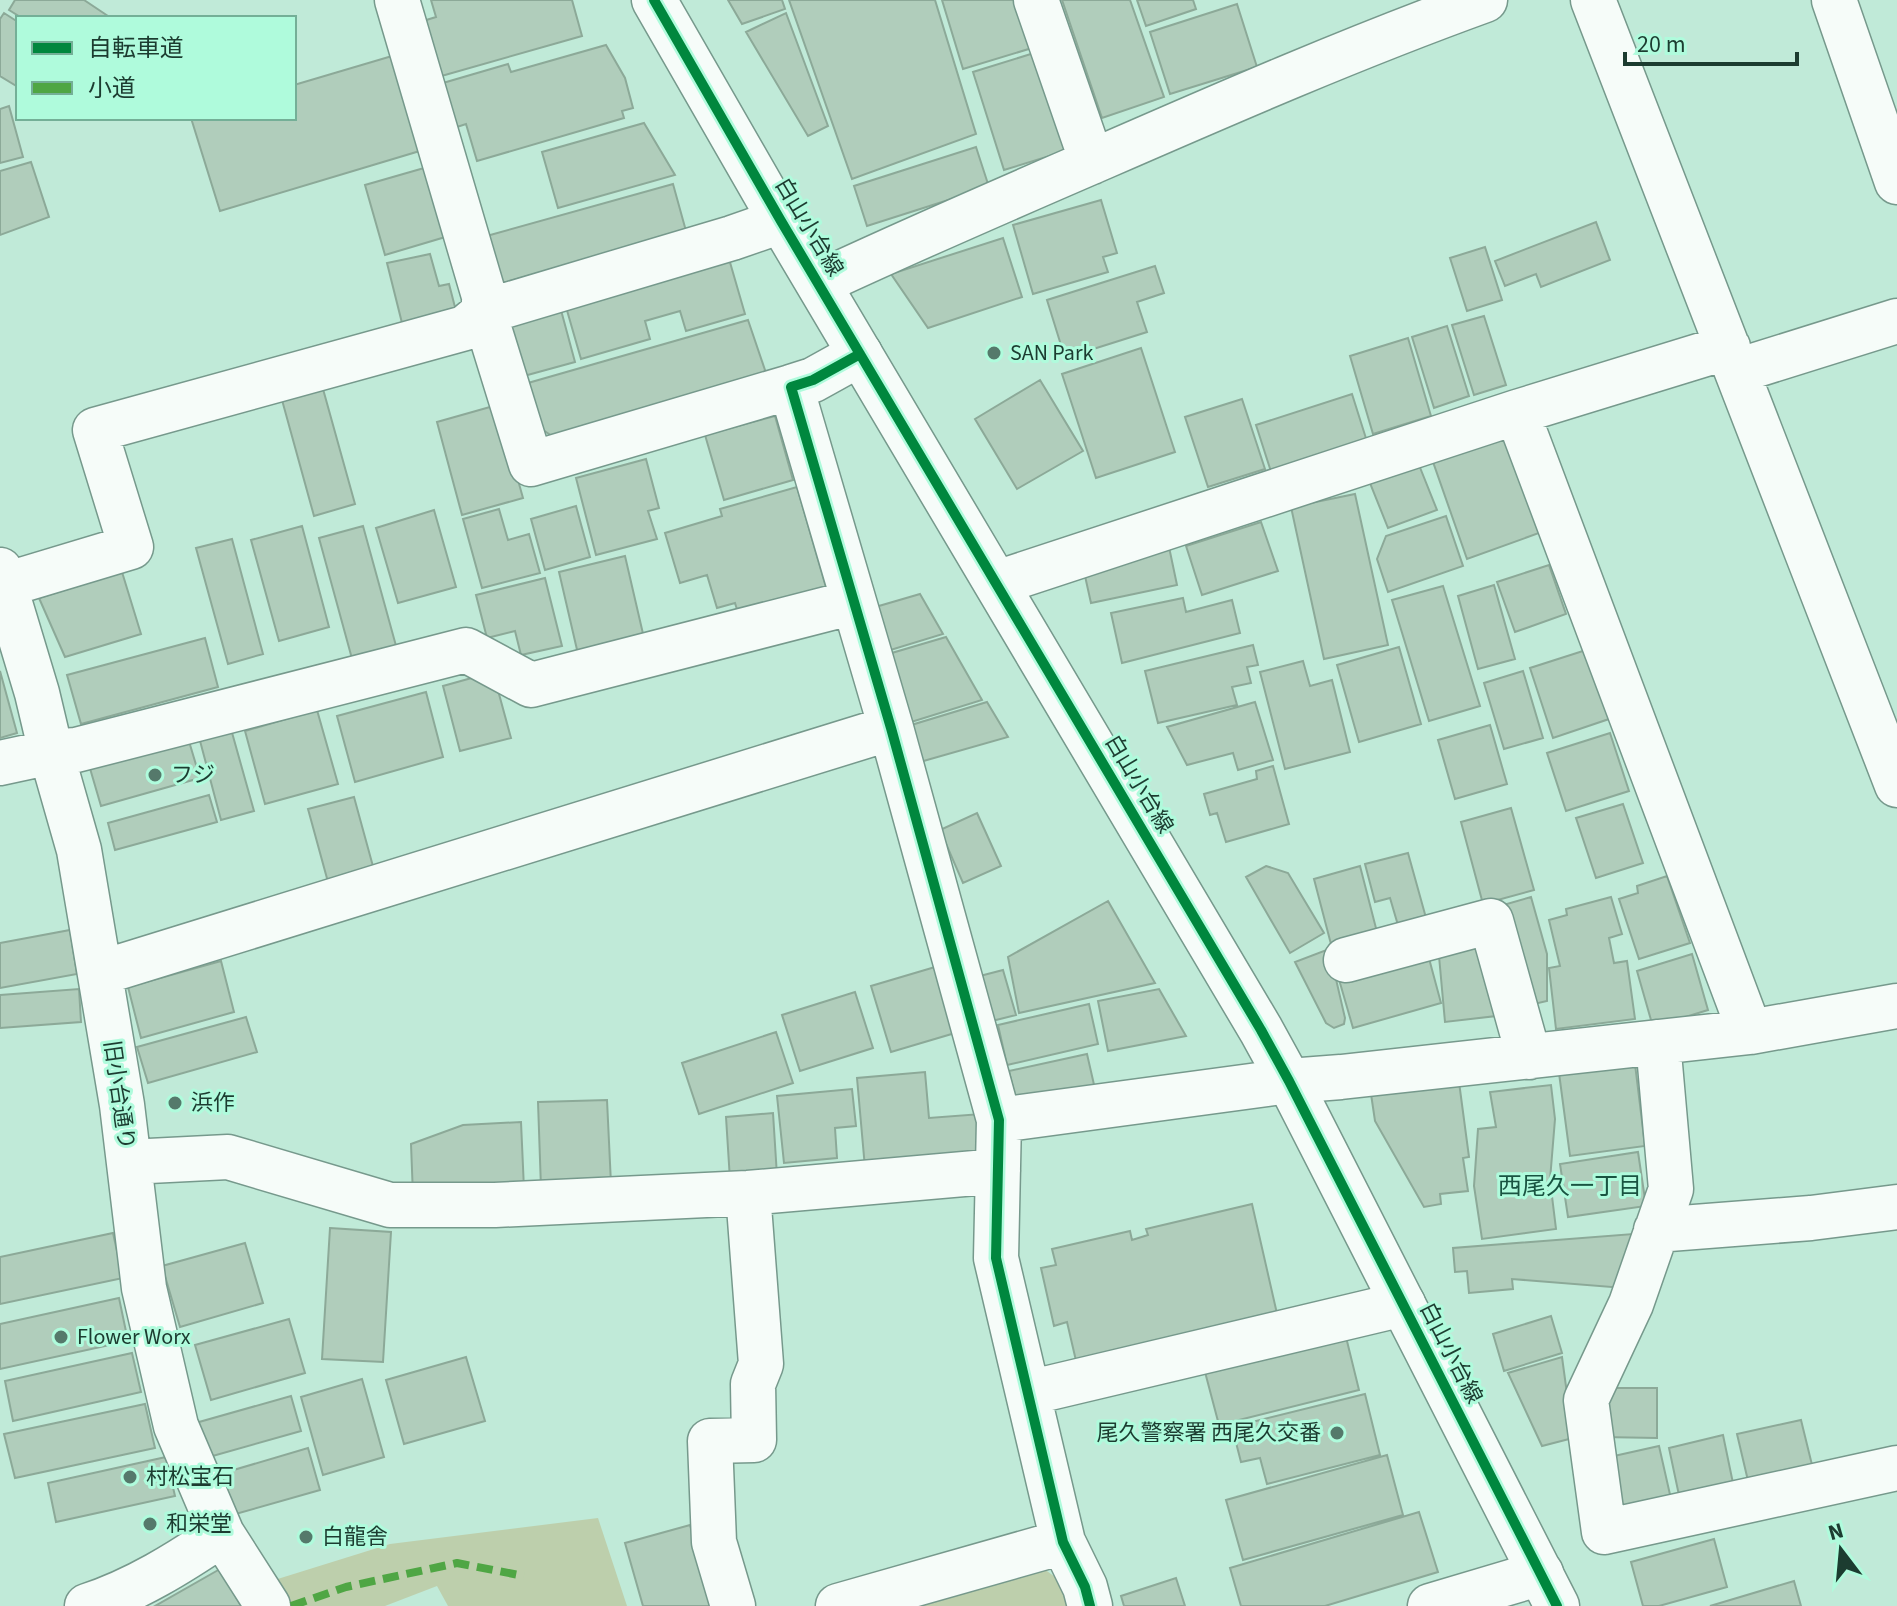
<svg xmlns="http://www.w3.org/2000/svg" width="1897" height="1606" viewBox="0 0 1897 1606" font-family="'Source Sans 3','Noto Sans JP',sans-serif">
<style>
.green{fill:#bdcfac}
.building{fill:#b0cdbb;stroke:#8ca998;stroke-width:2}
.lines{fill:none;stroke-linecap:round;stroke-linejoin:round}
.minor-casing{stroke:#76998c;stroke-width:47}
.major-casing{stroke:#76998c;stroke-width:47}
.minor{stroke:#f6fcf9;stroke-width:44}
.major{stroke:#f6fcf9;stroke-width:44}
.quiet{stroke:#4fa644;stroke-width:8;stroke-dasharray:16 8;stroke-linecap:butt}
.cycleway-casing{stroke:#affbdc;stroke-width:15}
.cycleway{stroke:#00873e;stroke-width:10}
.poi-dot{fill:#55796b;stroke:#affbdc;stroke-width:3}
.labels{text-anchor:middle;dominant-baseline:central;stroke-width:6;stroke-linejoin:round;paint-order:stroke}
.street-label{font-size:22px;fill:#1c3c30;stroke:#affbdc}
.poi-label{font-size:22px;fill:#1c3c30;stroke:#affbdc;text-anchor:start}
.neighbourhood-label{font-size:24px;fill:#195441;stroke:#affbdc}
</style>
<rect width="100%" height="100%" fill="#c0ead8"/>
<!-- green -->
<path class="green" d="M 598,1518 L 627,1606 L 448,1606 L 437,1586 L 385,1606 L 282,1606 L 268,1582 L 390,1544 Z
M 1040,1566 L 1073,1590 L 1077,1606 L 893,1606 Z"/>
<!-- building -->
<path class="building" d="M 15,0 L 84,0 L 108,16 L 107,18 L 22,18 L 9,10 Z
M 431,0 L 572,0 L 582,36 L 438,77 L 423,21 L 436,17 Z
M 728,0 L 782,0 L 785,9 L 742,24 Z
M 789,0 L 935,0 L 976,134 L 852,179 Z
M 942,0 L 1017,0 L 1032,48 L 963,69 Z
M 1062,0 L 1130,0 L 1164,97 L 1102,118 Z
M 1137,0 L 1193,0 L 1196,9 L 1146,26 Z
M 1237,4 L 1257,67 L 1170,94 L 1150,32 Z
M 4,13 L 18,22 L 18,87 L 0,76 L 0,19 Z
M 786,13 L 828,126 L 808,136 L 746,32 Z
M 606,45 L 625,78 L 633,108 L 622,111 L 624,118 L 477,161 L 466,124 L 457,127 L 443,83 L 508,64 L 511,72 Z
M 1034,53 L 1066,151 L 1004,170 L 973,72 Z
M 392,56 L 423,150 L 220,211 L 191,118 L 294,118 L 294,85 Z
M 9,106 L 23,157 L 0,163 L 0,109 Z
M 644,123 L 675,175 L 558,208 L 542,152 Z
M 976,147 L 989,187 L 867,226 L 854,186 Z
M 31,162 L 49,217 L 0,235 L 0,171 Z
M 431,166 L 452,235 L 385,255 L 365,185 Z
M 673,184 L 686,231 L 496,285 L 483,237 Z
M 1101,200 L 1117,253 L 1103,257 L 1108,272 L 1033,294 L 1013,225 Z
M 1596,222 L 1610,260 L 1541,287 L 1536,274 L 1505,286 L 1495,261 Z
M 1003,238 L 1022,297 L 928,328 L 891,274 Z
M 1485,247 L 1502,300 L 1467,311 L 1450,258 Z
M 727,252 L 745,314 L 686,331 L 680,311 L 645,321 L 650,339 L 581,359 L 564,300 Z
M 430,254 L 439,286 L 449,284 L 456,311 L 402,323 L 387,263 Z
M 1155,266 L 1164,293 L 1137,302 L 1147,332 L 1065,358 L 1047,300 Z
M 558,299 L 575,362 L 513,379 L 496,317 Z
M 1484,316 L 1506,385 L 1474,395 L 1452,325 Z
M 748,320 L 766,373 L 552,436 L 543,430 L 528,383 Z
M 1447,326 L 1469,396 L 1434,408 L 1412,337 Z
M 1408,338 L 1431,416 L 1373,434 L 1350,356 Z
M 1141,348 L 1175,452 L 1096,478 L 1062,374 Z
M 1040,380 L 1083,451 L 1017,489 L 975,419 Z
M 323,389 L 355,504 L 314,516 L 282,400 Z
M 1352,394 L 1370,451 L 1274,481 L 1256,425 Z
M 1242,399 L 1265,469 L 1208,487 L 1185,417 Z
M 497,405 L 523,498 L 462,515 L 437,422 Z
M 775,416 L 793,480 L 724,500 L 705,435 Z
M 1503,433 L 1539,533 L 1467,559 L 1432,459 Z
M 646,459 L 659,508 L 648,511 L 657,539 L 596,555 L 576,478 Z
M 1419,465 L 1437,510 L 1388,528 L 1370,483 Z
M 797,487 L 827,591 L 739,616 L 735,603 L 717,608 L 707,575 L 680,583 L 665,533 L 722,516 L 720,509 Z
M 1355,494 L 1388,645 L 1324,659 L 1291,507 Z
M 576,506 L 590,557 L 545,570 L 531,519 Z
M 499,509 L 508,540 L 529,534 L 540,573 L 482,588 L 463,519 Z
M 434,510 L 456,587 L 398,603 L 376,528 Z
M 1446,516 L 1463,566 L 1388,592 L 1377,559 L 1386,536 Z
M 1261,522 L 1278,571 L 1202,595 L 1186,546 Z
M 302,526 L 329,627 L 279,641 L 251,540 Z
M 363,526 L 398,653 L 354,666 L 319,538 Z
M 232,539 L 263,654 L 228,664 L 196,548 Z
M 1169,547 L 1177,585 L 1091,603 L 1083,567 Z
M 625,556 L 644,638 L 578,654 L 559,572 Z
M 1549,565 L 1566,614 L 1515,632 L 1497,582 Z
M 122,572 L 141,634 L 65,657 L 39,598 Z
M 545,578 L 562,646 L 521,655 L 515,631 L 487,638 L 476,595 Z
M 1494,585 L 1515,659 L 1478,669 L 1458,596 Z
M 1443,586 L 1480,706 L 1429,721 L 1392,600 Z
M 920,594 L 943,634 L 884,652 L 872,608 Z
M 1183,598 L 1186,612 L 1232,600 L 1240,633 L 1122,663 L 1111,613 Z
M 946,637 L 982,700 L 908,723 L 885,655 Z
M 205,638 L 218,687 L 81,724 L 67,675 Z
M 1253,645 L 1258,665 L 1247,667 L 1251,683 L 1232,687 L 1237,705 L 1158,723 L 1145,671 Z
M 1399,647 L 1421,724 L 1359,742 L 1337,665 Z
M 1586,650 L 1609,719 L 1553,738 L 1530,668 Z
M 1303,661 L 1310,686 L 1332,680 L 1350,752 L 1285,769 L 1260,672 Z
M 0,671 L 17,733 L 0,738 Z
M 1523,671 L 1543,738 L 1504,749 L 1484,683 Z
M 493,672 L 511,738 L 460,751 L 443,686 Z
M 426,692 L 443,757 L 355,782 L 337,716 Z
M 987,702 L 1008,737 L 920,762 L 908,726 Z
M 1255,702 L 1273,760 L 1238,770 L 1233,753 L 1187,765 L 1167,727 Z
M 317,710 L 338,784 L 265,804 L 245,731 Z
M 1490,725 L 1507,784 L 1455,799 L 1438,740 Z
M 231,729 L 254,811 L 221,820 L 199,737 Z
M 1610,733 L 1629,791 L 1566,811 L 1547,753 Z
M 188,738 L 200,778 L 101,806 L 89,765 Z
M 1273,766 L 1289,824 L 1226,842 L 1217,813 L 1210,815 L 1204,794 L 1257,779 L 1256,771 Z
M 209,795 L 217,822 L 115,850 L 108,823 Z
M 354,797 L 374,870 L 328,882 L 308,809 Z
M 1623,804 L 1643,863 L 1596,878 L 1576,818 Z
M 1511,808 L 1534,890 L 1483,904 L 1461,822 Z
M 977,813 L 1001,866 L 963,883 L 940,830 Z
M 1408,853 L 1428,925 L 1400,932 L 1390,898 L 1375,902 L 1365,864 Z
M 1266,866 L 1288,873 L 1324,933 L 1290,953 L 1246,877 Z
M 1360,866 L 1378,936 L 1332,948 L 1314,879 Z
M 1667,876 L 1690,943 L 1639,959 L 1619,899 L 1638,893 L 1637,886 Z
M 1531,897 L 1547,954 L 1547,1001 L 1521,1007 L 1493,908 Z
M 1611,897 L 1622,934 L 1609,938 L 1614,963 L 1627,961 L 1635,1019 L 1556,1029 L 1549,968 L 1560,966 L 1549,920 L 1567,915 L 1566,909 Z
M 1108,901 L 1155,983 L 1019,1013 L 1008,957 Z
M 70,930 L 77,974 L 0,988 L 0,943 Z
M 1489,940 L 1496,1016 L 1445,1022 L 1438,945 Z
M 1329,949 L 1345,1018 L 1344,1024 L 1334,1028 L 1326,1023 L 1295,962 Z
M 1427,951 L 1441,1003 L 1353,1028 L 1338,976 Z
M 1692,954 L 1708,1010 L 1653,1027 L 1637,971 Z
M 221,961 L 234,1012 L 141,1038 L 128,987 Z
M 935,967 L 955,1033 L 891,1052 L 871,986 Z
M 1003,970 L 1016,1015 L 988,1022 L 976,977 Z
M 79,989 L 81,1022 L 0,1028 L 0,995 Z
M 1159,989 L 1186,1036 L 1108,1051 L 1098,1001 Z
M 855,992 L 873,1048 L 800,1071 L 782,1015 Z
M 1089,1004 L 1098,1044 L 1007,1065 L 998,1025 Z
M 246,1017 L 257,1052 L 148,1083 L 137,1047 Z
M 776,1032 L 793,1083 L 699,1114 L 682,1063 Z
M 1087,1054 L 1095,1089 L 1017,1106 L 1009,1071 Z
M 1635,1064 L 1645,1146 L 1570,1156 L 1559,1073 Z
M 925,1072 L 929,1118 L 981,1114 L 985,1159 L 865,1168 L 857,1078 Z
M 1459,1082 L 1469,1157 L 1463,1158 L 1468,1191 L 1440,1194 L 1441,1204 L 1424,1207 L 1375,1121 L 1371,1094 Z
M 1551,1085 L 1555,1119 L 1550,1180 L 1556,1229 L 1482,1239 L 1474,1186 L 1478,1129 L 1496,1127 L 1490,1092 Z
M 852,1089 L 856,1126 L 835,1128 L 837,1158 L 784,1163 L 777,1096 Z
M 607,1100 L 611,1184 L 541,1188 L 538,1102 Z
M 773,1113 L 777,1176 L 730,1180 L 726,1117 Z
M 521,1122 L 524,1189 L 413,1196 L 411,1144 L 463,1125 Z
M 1638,1152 L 1646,1206 L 1568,1217 L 1560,1164 Z
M 1252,1204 L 1278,1318 L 1077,1365 L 1067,1322 L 1054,1326 L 1041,1268 L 1056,1265 L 1052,1249 L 1130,1231 L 1132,1240 L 1148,1235 L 1146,1229 Z
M 330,1228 L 391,1232 L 383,1362 L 322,1359 Z
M 113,1233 L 123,1278 L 0,1304 L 0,1257 Z
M 1633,1234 L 1624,1288 L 1512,1279 L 1513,1289 L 1469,1293 L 1467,1271 L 1455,1272 L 1453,1248 Z
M 245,1243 L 263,1303 L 180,1327 L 162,1266 Z
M 119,1298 L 128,1341 L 0,1369 L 0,1324 Z
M 1551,1316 L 1562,1353 L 1504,1371 L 1493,1334 Z
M 289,1319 L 305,1373 L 211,1400 L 195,1345 Z
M 1346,1337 L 1359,1390 L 1219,1425 L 1205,1372 Z
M 132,1353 L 141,1392 L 13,1421 L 5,1381 Z
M 466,1357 L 485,1421 L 404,1444 L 386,1380 Z
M 1562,1357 L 1573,1438 L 1542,1446 L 1508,1373 Z
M 362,1379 L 384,1457 L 323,1475 L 301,1397 Z
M 1602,1388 L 1657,1388 L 1657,1438 L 1602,1437 Z
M 1365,1394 L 1380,1455 L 1267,1484 L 1260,1458 L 1241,1462 L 1232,1427 Z
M 291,1396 L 301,1431 L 202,1459 L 192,1424 Z
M 145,1404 L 155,1448 L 15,1478 L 4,1434 Z
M 1801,1420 L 1813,1469 L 1749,1485 L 1737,1434 Z
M 1723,1435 L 1734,1488 L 1680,1500 L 1669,1448 Z
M 1659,1446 L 1671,1499 L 1617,1512 L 1605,1458 Z
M 308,1448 L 320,1490 L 232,1515 L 220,1474 Z
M 1387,1455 L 1403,1515 L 1243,1560 L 1226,1500 Z
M 166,1457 L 175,1496 L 56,1522 L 48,1483 Z
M 1419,1512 L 1438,1572 L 1325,1606 L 1241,1606 L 1230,1568 Z
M 690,1525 L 713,1606 L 643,1606 L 625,1543 Z
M 1714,1539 L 1727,1587 L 1659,1606 L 1643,1606 L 1631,1562 Z
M 220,1569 L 241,1606 L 155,1606 Z
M 1176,1578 L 1185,1606 L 1124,1606 L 1121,1596 Z
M 1794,1581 L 1801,1606 L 1710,1606 Z"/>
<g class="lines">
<defs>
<path id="minor" d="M 397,0 L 484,296 L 484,312 L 531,464 L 791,387
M 1036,0 L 1092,162
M 1593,0 L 1897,785
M 1834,0 L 1897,182
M 819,283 C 913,239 1008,198 1103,157 C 1229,102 1355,47 1485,0
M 860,354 L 813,380 L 791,387 L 891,728 L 999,1120 L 996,1258 L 1063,1542 L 1085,1587 L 1090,1606
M 1737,371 L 1897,321
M 1517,412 L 1750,1032
M 0,570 L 37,693 L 51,752 L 79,850 L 122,1105 L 144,1288 L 176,1426 L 222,1534 L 268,1606
M 997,583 L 1517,412 L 1728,347
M 5,585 L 131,547 L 95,430 L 465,328 L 484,312 L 732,238 L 781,221
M 0,763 L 51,752 L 76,750 L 466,650 L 531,685 L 854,602
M 1346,960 L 1491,921 L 1529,1057
M 100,973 L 891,728
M 1658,1042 L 1671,1189 L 1631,1304 L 1586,1400 L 1604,1532 L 1897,1468
M 999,1120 L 1289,1081 L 1341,1077 L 1750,1032 L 1897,1006
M 129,1162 L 228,1157 L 390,1205 L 495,1205 L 748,1193 L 998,1171
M 1656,1230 L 1811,1218 L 1897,1207
M 1028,1393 L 1403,1304
M 87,1606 C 136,1590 179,1563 222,1534
M 733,1606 L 714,1542 L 710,1441 L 754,1440 L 753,1384 L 761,1364 L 748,1193
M 838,1606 L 1063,1542
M 1430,1606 L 1541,1573"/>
<path id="major" d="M 654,0 L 781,221 L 1261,1030 L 1289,1081 L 1557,1606"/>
</defs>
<!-- minor casing -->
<use href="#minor" class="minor-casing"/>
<!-- major casing -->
<use href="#major" class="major-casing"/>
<!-- minor -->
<use href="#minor" class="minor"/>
<!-- major -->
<use href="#major" class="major"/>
<!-- quiet -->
<path class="quiet" d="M 291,1606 L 346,1587 L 457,1563 L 524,1576"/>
<defs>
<path id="cycleway" d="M 654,0 L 781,221 L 1261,1030 L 1289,1081 L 1557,1606
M 860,354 L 813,380 L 791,387 L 891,728 L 999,1120 L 996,1258 L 1063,1542 L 1085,1587 L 1090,1606"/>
</defs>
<!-- cycleway casing -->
<use href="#cycleway" class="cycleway-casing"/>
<!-- cycleway -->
<use href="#cycleway" class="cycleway"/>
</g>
<!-- markers -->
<g class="poi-dot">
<circle cx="994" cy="353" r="8"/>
<circle cx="155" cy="775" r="8"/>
<circle cx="175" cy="1103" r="8"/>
<circle cx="61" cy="1337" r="8"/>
<circle cx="1337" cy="1433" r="8"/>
<circle cx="130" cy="1477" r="8"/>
<circle cx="150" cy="1524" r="8"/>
<circle cx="306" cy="1537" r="8"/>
</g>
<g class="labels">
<!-- street labels -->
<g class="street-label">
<text transform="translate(809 227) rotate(59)">白山小台線</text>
<text transform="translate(1139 784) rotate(59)">白山小台線</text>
<text transform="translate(119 1095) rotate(82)">旧小台通り</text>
<text transform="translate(1451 1353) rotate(63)">白山小台線</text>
</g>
<!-- poi labels -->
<g class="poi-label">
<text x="1010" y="353">SAN Park</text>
<text x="171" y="775">フジ</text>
<text x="191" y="1103">浜作</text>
<text x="77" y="1337">Flower Worx</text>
<text x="1321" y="1433" text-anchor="end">尾久警察署 西尾久交番</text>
<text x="146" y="1477">村松宝石</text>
<text x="166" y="1524">和栄堂</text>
<text x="322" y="1537">白龍舎</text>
</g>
<!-- neighbourhood labels -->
<g class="neighbourhood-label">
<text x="1570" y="1186">西尾久一丁目</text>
</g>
</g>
<!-- legend -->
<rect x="16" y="16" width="280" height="104" fill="#affbdc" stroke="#74af97" stroke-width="2"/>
<rect x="32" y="42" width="40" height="12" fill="#00873e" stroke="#74af97" stroke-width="2"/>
<text x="88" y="56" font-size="24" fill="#1c3c30">自転車道</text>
<rect x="32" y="82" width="40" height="12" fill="#4fa644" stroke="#74af97" stroke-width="2"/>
<text x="88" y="96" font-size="24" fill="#1c3c30">小道</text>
<!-- north arrow -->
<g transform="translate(1841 1550) rotate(344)" stroke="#affbdc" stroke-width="6" paint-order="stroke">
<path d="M0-6L14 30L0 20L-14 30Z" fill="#1c3c30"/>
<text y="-12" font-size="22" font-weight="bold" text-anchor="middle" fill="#1c3c30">N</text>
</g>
<!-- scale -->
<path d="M1625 52v12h172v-12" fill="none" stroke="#1c3c30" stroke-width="4"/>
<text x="1637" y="52" font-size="24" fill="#1c3c30" stroke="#affbdc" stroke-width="6" paint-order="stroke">20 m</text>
</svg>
